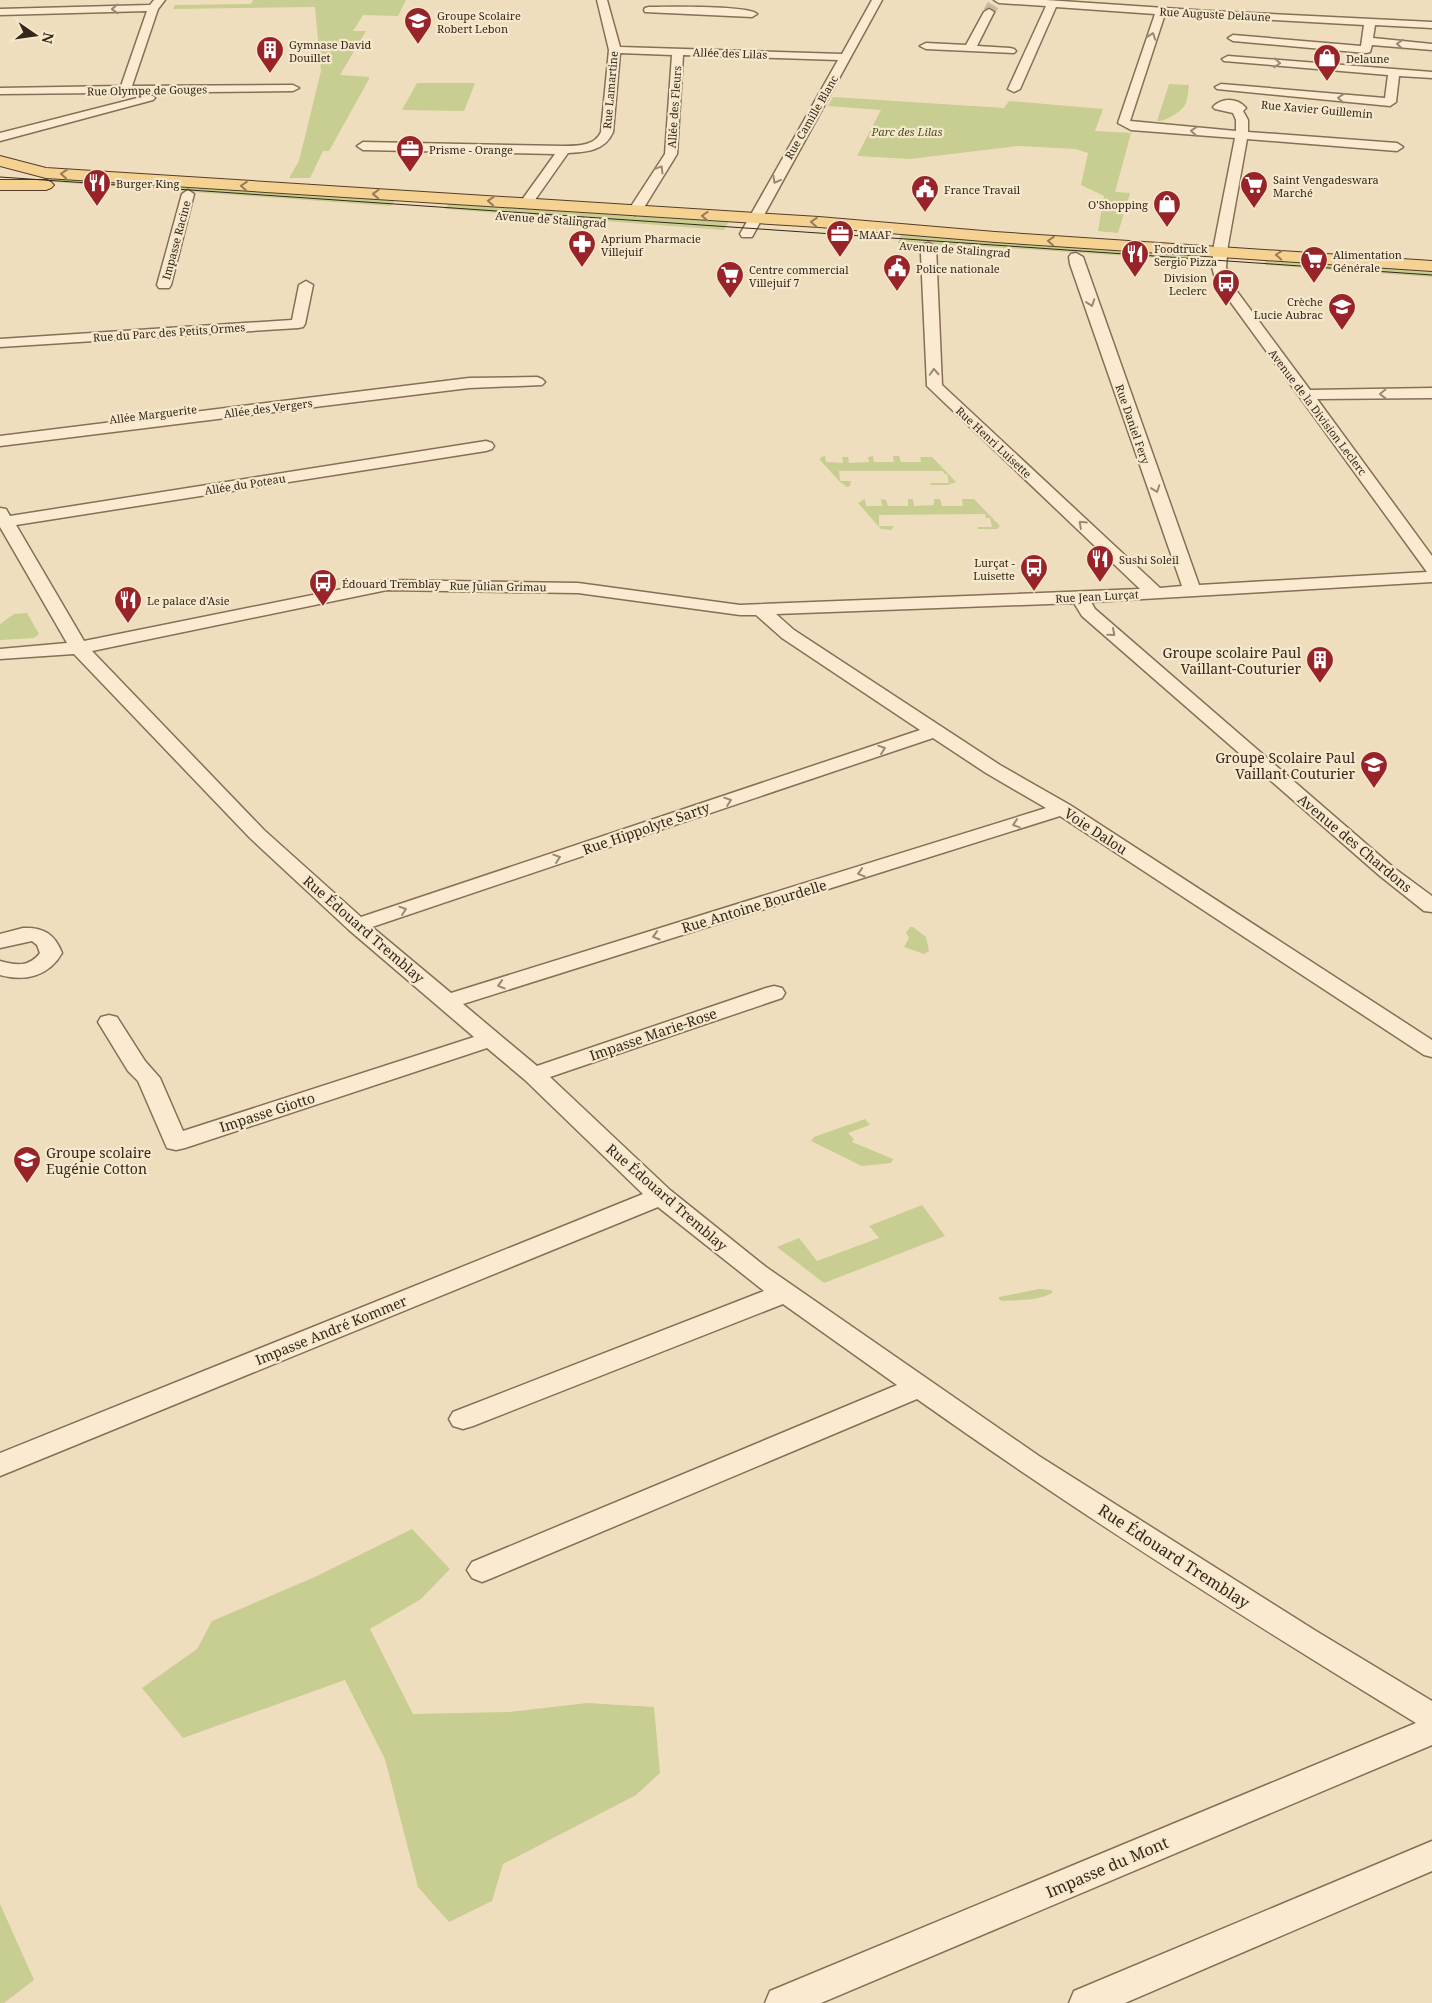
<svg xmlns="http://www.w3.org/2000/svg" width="1432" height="2003" viewBox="0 0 1432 2003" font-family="'Noto Serif',serif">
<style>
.green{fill:#c8cd91}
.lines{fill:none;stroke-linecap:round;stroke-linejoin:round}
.street-tunnel{stroke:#cab99d;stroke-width:12;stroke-dasharray:12 5.5;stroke-linecap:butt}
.street-casing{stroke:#876e56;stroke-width:3}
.primary-casing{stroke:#543c2a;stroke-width:2}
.street{fill:#faebd0;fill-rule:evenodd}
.primary{fill:#f5d192;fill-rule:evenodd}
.tram{stroke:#36271b;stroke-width:1}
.oneway{stroke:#988976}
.oneway2{stroke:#967c56}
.labels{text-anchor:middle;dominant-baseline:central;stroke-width:4.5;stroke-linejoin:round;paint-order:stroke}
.far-street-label{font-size:11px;fill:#36271b;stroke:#f6e8cc}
.far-poi-label{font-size:11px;fill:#36271b;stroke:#f6e8cc;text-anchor:start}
.far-park-label{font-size:11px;font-style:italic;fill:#485321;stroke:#f6e8cc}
.poi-label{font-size:14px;fill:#36271b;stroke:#f6e8cc;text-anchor:end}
.street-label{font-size:14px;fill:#36271b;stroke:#f6e8cc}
.near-street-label{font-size:16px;fill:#36271b;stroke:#f6e8cc}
</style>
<rect width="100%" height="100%" fill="#efdebd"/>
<!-- green -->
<path class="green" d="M 253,0 L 406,0 L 398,16 L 363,15 L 353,31 L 366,31 L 340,75 L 369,77 L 369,79 L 329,151 L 323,151 L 310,178 L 289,178 L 299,161 L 321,71 L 315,7 L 173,9 L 175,5 L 251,4 Z
M 417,83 L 475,83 L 464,111 L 402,110 Z
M 1169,84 L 1189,85 C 1188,91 1188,100 1185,105 C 1180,113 1166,121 1157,121 Z
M 833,97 L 1004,108 L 1009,101 L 1103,109 L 1095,131 L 1131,133 L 1115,192 L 1130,193 L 1118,233 L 1098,231 L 1104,196 L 1081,185 L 1088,153 L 1075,149 L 1019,146 L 910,159 L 857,156 L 881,110 L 828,106 Z
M 48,175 L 397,198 L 391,206 L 40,181 Z
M 450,202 L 697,219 L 729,221 L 724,230 L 445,209 Z
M 902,231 L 1191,252 L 1189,260 L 977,246 L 898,243 Z
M 1265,258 L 1432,269 L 1432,277 L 1265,265 Z
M 825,456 L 826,462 L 843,463 L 842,457 L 848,457 L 849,463 L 869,462 L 868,457 L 873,456 L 874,462 L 894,462 L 893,456 L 899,456 L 901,462 L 921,462 L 920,457 L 932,457 L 956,482 L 948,485 L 931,485 L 930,483 L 949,483 L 947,474 L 944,474 L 943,471 L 839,471 L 840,481 L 851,481 L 850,486 L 847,487 L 839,481 L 820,460 L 821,457 Z
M 865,499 L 866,506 L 882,506 L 881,499 L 886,500 L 888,506 L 908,506 L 908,499 L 913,499 L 914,506 L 934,505 L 934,499 L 940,499 L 942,506 L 963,506 L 962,499 L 974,499 L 1000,526 L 997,529 L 978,529 L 978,527 L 992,527 L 990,518 L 986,518 L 985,514 L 879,515 L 879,526 L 894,526 L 891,530 L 881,529 L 858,503 Z
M 27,613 L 39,634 L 34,638 L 0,640 L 0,624 L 14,614 Z
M 910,927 L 913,927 L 926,937 L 929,951 L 924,954 L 904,947 L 909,938 L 906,933 Z
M 865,1119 L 870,1125 L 848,1133 L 854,1139 L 852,1142 L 893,1159 L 891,1163 L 862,1166 L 811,1141 L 814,1137 Z
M 922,1205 L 945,1236 L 824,1283 L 777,1247 L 799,1238 L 817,1261 L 879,1238 L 869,1226 Z
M 1039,1289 L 1051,1290 L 1053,1292 C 1041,1301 1017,1300 1002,1301 L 999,1299 L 999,1297 Z
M 412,1529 L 450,1569 L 421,1599 L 370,1629 L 413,1714 L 509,1712 L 587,1703 L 654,1707 L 660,1773 L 636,1795 L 503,1864 L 492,1901 L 449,1922 L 418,1887 L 385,1759 L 345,1680 L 183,1738 L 142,1688 L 197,1649 L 212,1621 L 317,1576 Z
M 0,1904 L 34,1980 L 4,2003 L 0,2003 Z"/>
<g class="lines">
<!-- street-tunnel -->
<path class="street-tunnel" d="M 989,12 L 993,5"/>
<defs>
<path id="street" d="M 154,0 L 165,0 L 158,9 L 132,86 L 293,85 L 299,88 L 293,91 L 0,94 L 0,88 L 121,86 L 147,11 L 0,15 L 0,9 L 150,5 Z
M 597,0 L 607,0 L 620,47 L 842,54 L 872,0 L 882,0 L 752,237 L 742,237 L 740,234 L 838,60 L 683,55 L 677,154 L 640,214 L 635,215 L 628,211 L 665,154 L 672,55 L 620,53 L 613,132 C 605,151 586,152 568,153 L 530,207 L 520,207 L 519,204 L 555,154 L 363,150 L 357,146 L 363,142 L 564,146 C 577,146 595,146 601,132 L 609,50 Z
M 994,0 L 1046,0 L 1209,11 L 1432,22 L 1432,28 L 1375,25 L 1373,38 L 1432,44 L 1432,50 L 1372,45 L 1370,52 L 1366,53 L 1233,41 L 1228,38 L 1233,35 L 1361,46 L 1364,25 L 1165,14 L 1130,121 L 1236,131 L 1236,120 L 1233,113 L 1215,109 L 1213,107 C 1222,97 1238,98 1246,108 L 1243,111 L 1248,120 L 1248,132 L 1397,143 L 1403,147 L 1397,151 L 1247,139 L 1228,245 L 1226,267 L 1230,282 L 1310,390 L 1432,388 L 1432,398 L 1317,399 L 1432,556 L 1432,582 L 1091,602 L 1095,609 L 1394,868 L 1432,896 L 1432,912 L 1424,911 L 1380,876 L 1082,616 L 1074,603 L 776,614 L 794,630 L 1000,765 L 1070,805 L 1432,1040 L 1432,1057 L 1424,1055 L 1060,816 L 463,1004 L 537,1066 L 766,988 L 774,986 L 782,988 L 785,993 L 782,998 L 550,1077 L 670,1190 L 766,1267 L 1039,1456 L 1316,1631 L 1432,1701 L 1432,1745 L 821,2003 L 765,2003 L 770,1991 L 1416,1723 C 1247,1620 1079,1514 917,1399 L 492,1578 L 482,1582 L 472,1578 L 467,1570 L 472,1562 L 897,1385 L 783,1304 L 473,1426 L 463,1429 L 453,1426 L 449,1419 L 453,1412 L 764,1291 L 658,1207 L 0,1476 L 0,1453 L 643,1194 L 525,1080 L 487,1048 L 185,1148 L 176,1150 L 167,1148 L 138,1081 L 128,1071 L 98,1022 L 101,1017 L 109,1015 L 117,1017 L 145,1061 L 160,1078 L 183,1131 L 474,1037 L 349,930 L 250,838 L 74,654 L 0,659 L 0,649 L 67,643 L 0,527 L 0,508 L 6,509 L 10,516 L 486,441 L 492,443 L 494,446 L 492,449 L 486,451 L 16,525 L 84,641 L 387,580 L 578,583 L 740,605 L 1140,589 L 927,386 L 921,254 L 924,244 L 929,243 L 936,247 L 942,385 L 1160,588 L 1182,586 L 1070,264 L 1069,257 L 1071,254 L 1076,253 L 1083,257 L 1199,585 L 1427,572 L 1216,282 L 1212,267 L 1214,245 L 1235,138 L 1131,130 L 1118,123 L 1155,14 L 1056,7 L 1020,89 L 1014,92 L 1008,89 L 1046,6 L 999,3 ZM 387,590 L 578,593 L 740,615 L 756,615 L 782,638 L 920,730 L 361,917 L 264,830 L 92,651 ZM 933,738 L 986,773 L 1046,808 L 451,993 L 372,927 Z
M 649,7 C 667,7 748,5 757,14 L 752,17 L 645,12 L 644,10 L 645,8 Z
M 989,9 L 994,12 L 977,46 L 1010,48 L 1014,49 L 1016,51 L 1014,53 L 926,49 L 920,46 L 926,43 L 966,45 L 984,12 Z
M 1228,56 L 1432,72 L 1432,78 L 1399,76 L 1396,102 L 1390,106 L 1217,89 L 1215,87 L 1221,84 L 1385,98 L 1388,75 L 1224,61 L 1222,59 Z
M 149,95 L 153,96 L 155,98 L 153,100 L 0,141 L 0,133 Z
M 188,190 L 194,194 L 171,285 L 169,288 L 159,288 L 157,285 L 182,194 Z
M 306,281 L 313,285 L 305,324 L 303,327 L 298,328 L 0,347 L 0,339 L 292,320 L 299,285 Z
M 537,377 L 542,379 L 545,382 L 542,385 L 469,388 L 0,446 L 0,436 L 469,378 Z
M 23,928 C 43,927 55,934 62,953 C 49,976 25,982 0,975 L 0,961 C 15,965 29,968 40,953 L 37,945 L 32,941 L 0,948 L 0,934 Z
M 1432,1841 L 1432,1871 L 1125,2003 L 1069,2003 L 1074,1991 Z"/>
<path id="primary" d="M 0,156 L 46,168 L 819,217 L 995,232 L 1432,261 L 1432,271 L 995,242 L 819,227 L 46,178 L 0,166 Z
M 0,180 L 46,180 L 51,182 L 54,185 L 51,188 L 46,190 L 0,190 Z"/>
</defs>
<!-- street casing -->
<use href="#street" class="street-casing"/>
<!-- primary casing -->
<use href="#primary" class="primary-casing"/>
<!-- street -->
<use href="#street" class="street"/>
<!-- primary -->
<use href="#primary" class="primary"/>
<!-- tram -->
<path class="tram" d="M 0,177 L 1432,275"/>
</g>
<!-- one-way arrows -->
<defs><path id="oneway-chevron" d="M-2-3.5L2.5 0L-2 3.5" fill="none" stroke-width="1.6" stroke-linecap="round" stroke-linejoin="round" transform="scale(1.25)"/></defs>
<g class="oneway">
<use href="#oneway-chevron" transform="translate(115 9) rotate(178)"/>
<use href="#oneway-chevron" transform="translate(1152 36) rotate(-71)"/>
<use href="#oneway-chevron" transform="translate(1400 44) rotate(-175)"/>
<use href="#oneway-chevron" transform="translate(1277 63) rotate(5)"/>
<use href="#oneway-chevron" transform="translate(1341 98) rotate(-175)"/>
<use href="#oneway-chevron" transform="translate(1194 131) rotate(-176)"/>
<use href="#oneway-chevron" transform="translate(660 169) rotate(-59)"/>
<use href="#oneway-chevron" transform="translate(776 180) rotate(119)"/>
<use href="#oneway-chevron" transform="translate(1091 303) rotate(71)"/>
<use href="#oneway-chevron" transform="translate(934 372) rotate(-93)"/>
<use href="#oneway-chevron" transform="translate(1383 394) rotate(179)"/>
<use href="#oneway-chevron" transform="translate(1156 489) rotate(71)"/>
<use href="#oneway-chevron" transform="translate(1082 524) rotate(-137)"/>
<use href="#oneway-chevron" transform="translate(1112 633) rotate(41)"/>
<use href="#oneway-chevron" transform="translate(882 749) rotate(-19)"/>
<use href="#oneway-chevron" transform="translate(728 801) rotate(-19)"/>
<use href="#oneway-chevron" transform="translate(1016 824) rotate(162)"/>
<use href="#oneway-chevron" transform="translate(557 858) rotate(-19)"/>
<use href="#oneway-chevron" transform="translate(861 873) rotate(163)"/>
<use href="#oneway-chevron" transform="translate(403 910) rotate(-19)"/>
<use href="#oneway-chevron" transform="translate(656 936) rotate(163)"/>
<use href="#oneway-chevron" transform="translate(501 985) rotate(163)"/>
</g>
<g class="oneway2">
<use href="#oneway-chevron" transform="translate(64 174) rotate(-176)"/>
<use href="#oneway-chevron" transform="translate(244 186) rotate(-176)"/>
<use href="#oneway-chevron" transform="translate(376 194) rotate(-178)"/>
<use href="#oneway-chevron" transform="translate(491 201) rotate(-176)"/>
<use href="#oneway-chevron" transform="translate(705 216) rotate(-177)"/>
<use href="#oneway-chevron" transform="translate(814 222) rotate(-176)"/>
<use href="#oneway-chevron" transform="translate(1051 241) rotate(-176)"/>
<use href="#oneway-chevron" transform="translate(1279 255) rotate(-176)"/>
</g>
<!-- icons -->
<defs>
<symbol id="school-pin" viewBox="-11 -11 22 30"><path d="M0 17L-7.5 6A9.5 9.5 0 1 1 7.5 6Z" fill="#98242a" stroke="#f6e8cc"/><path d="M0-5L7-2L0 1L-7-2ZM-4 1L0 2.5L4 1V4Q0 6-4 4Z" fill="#fff"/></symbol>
<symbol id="building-pin" viewBox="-11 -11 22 30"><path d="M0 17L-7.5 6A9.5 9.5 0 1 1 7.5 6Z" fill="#98242a" stroke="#f6e8cc"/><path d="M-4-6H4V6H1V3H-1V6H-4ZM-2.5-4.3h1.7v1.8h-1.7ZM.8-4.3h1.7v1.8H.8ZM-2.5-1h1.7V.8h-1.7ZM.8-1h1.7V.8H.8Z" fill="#fff"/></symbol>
<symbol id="shop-pin" viewBox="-11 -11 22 30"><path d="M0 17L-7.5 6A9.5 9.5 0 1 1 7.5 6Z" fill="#98242a" stroke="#f6e8cc"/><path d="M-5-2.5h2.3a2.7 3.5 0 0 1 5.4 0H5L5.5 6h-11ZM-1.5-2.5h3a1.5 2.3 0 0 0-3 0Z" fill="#fff"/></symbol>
<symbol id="office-pin" viewBox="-11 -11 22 30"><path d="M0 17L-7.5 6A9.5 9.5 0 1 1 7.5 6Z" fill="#98242a" stroke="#f6e8cc"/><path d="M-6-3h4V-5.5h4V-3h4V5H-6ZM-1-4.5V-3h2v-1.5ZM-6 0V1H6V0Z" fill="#fff"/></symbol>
<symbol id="restaurant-pin" viewBox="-11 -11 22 30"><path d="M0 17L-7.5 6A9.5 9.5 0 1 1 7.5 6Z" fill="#98242a" stroke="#f6e8cc"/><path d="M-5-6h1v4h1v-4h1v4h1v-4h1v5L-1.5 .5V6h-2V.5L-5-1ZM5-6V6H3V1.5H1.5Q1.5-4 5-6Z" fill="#fff"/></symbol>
<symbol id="supermarket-pin" viewBox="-11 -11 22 30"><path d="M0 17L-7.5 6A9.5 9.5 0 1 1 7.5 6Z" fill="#98242a" stroke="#f6e8cc"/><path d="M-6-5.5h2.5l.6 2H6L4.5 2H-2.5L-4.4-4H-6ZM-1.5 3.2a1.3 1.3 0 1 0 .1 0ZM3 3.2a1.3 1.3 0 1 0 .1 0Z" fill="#fff"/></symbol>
<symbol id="civic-pin" viewBox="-11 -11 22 30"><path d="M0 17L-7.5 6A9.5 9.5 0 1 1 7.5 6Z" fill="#98242a" stroke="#f6e8cc"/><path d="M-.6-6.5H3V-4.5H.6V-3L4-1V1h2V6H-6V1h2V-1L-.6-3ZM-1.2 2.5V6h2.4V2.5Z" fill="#fff"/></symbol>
<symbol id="pharmacy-pin" viewBox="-11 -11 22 30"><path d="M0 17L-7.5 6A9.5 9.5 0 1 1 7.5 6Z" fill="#98242a" stroke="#f6e8cc"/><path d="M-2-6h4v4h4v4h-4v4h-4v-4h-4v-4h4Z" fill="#fff"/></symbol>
<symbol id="bus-pin" viewBox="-11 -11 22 30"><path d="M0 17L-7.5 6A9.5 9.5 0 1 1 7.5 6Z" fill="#98242a" stroke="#f6e8cc"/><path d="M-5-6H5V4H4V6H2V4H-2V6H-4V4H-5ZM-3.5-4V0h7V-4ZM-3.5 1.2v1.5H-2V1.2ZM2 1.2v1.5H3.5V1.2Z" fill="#fff"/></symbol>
</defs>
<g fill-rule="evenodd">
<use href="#school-pin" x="402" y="5" width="32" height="43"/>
<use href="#building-pin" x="254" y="34" width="32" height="43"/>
<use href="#shop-pin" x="1311" y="42" width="32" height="43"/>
<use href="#office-pin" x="394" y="133" width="32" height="43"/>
<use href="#restaurant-pin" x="81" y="167" width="32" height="43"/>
<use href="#supermarket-pin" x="1238" y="169" width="32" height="43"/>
<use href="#civic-pin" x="909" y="173" width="32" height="43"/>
<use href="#shop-pin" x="1151" y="188" width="32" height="43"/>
<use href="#office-pin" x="824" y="218" width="32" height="43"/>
<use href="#pharmacy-pin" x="566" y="228" width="32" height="43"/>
<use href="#restaurant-pin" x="1119" y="238" width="32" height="43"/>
<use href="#supermarket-pin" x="1298" y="244" width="32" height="43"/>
<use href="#civic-pin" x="881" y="252" width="32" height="43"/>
<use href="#supermarket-pin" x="714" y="259" width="32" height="43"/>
<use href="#bus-pin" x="1210" y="267" width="32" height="43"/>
<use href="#school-pin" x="1326" y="291" width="32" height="43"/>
<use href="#restaurant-pin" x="1084" y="543" width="32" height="43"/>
<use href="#bus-pin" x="1018" y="552" width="32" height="43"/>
<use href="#bus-pin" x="307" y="567" width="32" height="43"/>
<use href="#restaurant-pin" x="112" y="584" width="32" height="43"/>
<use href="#building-pin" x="1304" y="644" width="32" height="43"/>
<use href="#school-pin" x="1358" y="749" width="32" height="43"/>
<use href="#school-pin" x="11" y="1144" width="32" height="43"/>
</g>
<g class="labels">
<!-- far-street labels -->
<g class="far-street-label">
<text transform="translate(1215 14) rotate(3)">Rue Auguste Delaune</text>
<text transform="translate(730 53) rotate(2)">Allée des Lilas</text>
<text transform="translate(147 90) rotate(-1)">Rue Olympe de Gouges</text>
<text transform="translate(610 90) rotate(-85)">Rue Lamartine</text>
<text transform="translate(674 107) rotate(-86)">Allée des Fleurs</text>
<text transform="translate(1317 109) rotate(5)">Rue Xavier Guillemin</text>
<text transform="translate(811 117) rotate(-60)">Rue Camille Blanc</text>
<text transform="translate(551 219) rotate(4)">Avenue de Stalingrad</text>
<text transform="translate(176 240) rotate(-75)">Impasse Racine</text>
<text transform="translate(955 249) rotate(4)">Avenue de Stalingrad</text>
<text transform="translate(169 332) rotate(-4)">Rue du Parc des Petits Ormes</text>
<text transform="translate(268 408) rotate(-7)">Allée des Vergers</text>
<text transform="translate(1318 412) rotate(53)">Avenue de la Division Leclerc</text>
<text transform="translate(153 414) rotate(-7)">Allée Marguerite</text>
<text transform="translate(1133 424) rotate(71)">Rue Daniel Fery</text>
<text transform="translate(994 442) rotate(43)">Rue Henri Luisette</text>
<text transform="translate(245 484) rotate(-9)">Allée du Poteau</text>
<text transform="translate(498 586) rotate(1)">Rue Julian Grimau</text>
<text transform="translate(1097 596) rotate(-3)">Rue Jean Lurçat</text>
</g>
<!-- far-poi labels -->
<g class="far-poi-label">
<text x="437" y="15">Groupe Scolaire<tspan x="437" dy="13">Robert Lebon</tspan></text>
<text x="289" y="44">Gymnase David<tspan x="289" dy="13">Douillet</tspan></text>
<text x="1346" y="58">Delaune</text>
<text x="429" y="149">Prisme - Orange</text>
<text x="1273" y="179">Saint Vengadeswara<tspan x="1273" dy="13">Marché</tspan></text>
<text x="116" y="183">Burger King</text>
<text x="944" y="189">France Travail</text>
<text x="1148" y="204" text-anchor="end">O'Shopping</text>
<text x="859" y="234">MAAF</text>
<text x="601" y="238">Aprium Pharmacie<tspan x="601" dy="13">Villejuif</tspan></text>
<text x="1154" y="248">Foodtruck<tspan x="1154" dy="13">Sergio Pizza</tspan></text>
<text x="1333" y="254">Alimentation<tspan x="1333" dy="13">Générale</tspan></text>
<text x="916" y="268">Police nationale</text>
<text x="749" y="269">Centre commercial<tspan x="749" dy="13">Villejuif 7</tspan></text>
<text x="1207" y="277" text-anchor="end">Division<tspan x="1207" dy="13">Leclerc</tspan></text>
<text x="1323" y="301" text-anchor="end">Crèche<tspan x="1323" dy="13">Lucie Aubrac</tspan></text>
<text x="1119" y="559">Sushi Soleil</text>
<text x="1015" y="562" text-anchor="end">Lurçat -<tspan x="1015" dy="13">Luisette</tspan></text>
<text x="342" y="583">Édouard Tremblay</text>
<text x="147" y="600">Le palace d'Asie</text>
</g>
<!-- far-park labels -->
<g class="far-park-label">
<text x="907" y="131">Parc des Lilas</text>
</g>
<!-- poi labels -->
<g class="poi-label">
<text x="1301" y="652">Groupe scolaire Paul<tspan x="1301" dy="16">Vaillant-Couturier</tspan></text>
<text x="1355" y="757">Groupe Scolaire Paul<tspan x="1355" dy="16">Vaillant Couturier</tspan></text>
<text x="46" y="1152" text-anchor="start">Groupe scolaire<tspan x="46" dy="16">Eugénie Cotton</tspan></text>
</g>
<!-- street labels -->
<g class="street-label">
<text transform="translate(646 828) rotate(-19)">Rue Hippolyte Sarty</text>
<text transform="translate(1096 831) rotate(33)">Voie Dalou</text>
<text transform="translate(1355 843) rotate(40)">Avenue des Chardons</text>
<text transform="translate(754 906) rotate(-17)">Rue Antoine Bourdelle</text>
<text transform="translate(364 929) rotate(41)">Rue Édouard Tremblay</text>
<text transform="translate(653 1034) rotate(-19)">Impasse Marie-Rose</text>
<text transform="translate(267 1112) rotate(-18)">Impasse Giotto</text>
<text transform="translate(667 1197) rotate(41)">Rue Édouard Tremblay</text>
<text transform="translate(331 1330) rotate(-22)">Impasse André Kommer</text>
</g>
<!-- near-street labels -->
<g class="near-street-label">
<text transform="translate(1174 1556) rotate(33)">Rue Édouard Tremblay</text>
<text transform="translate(1107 1867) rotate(-23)">Impasse du Mont</text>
</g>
</g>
<!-- north arrow -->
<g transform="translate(35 35) rotate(103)" stroke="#f6e8cc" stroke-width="4" paint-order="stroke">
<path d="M0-4L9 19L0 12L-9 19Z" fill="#36271b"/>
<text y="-8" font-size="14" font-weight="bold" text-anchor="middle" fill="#36271b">N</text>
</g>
</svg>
